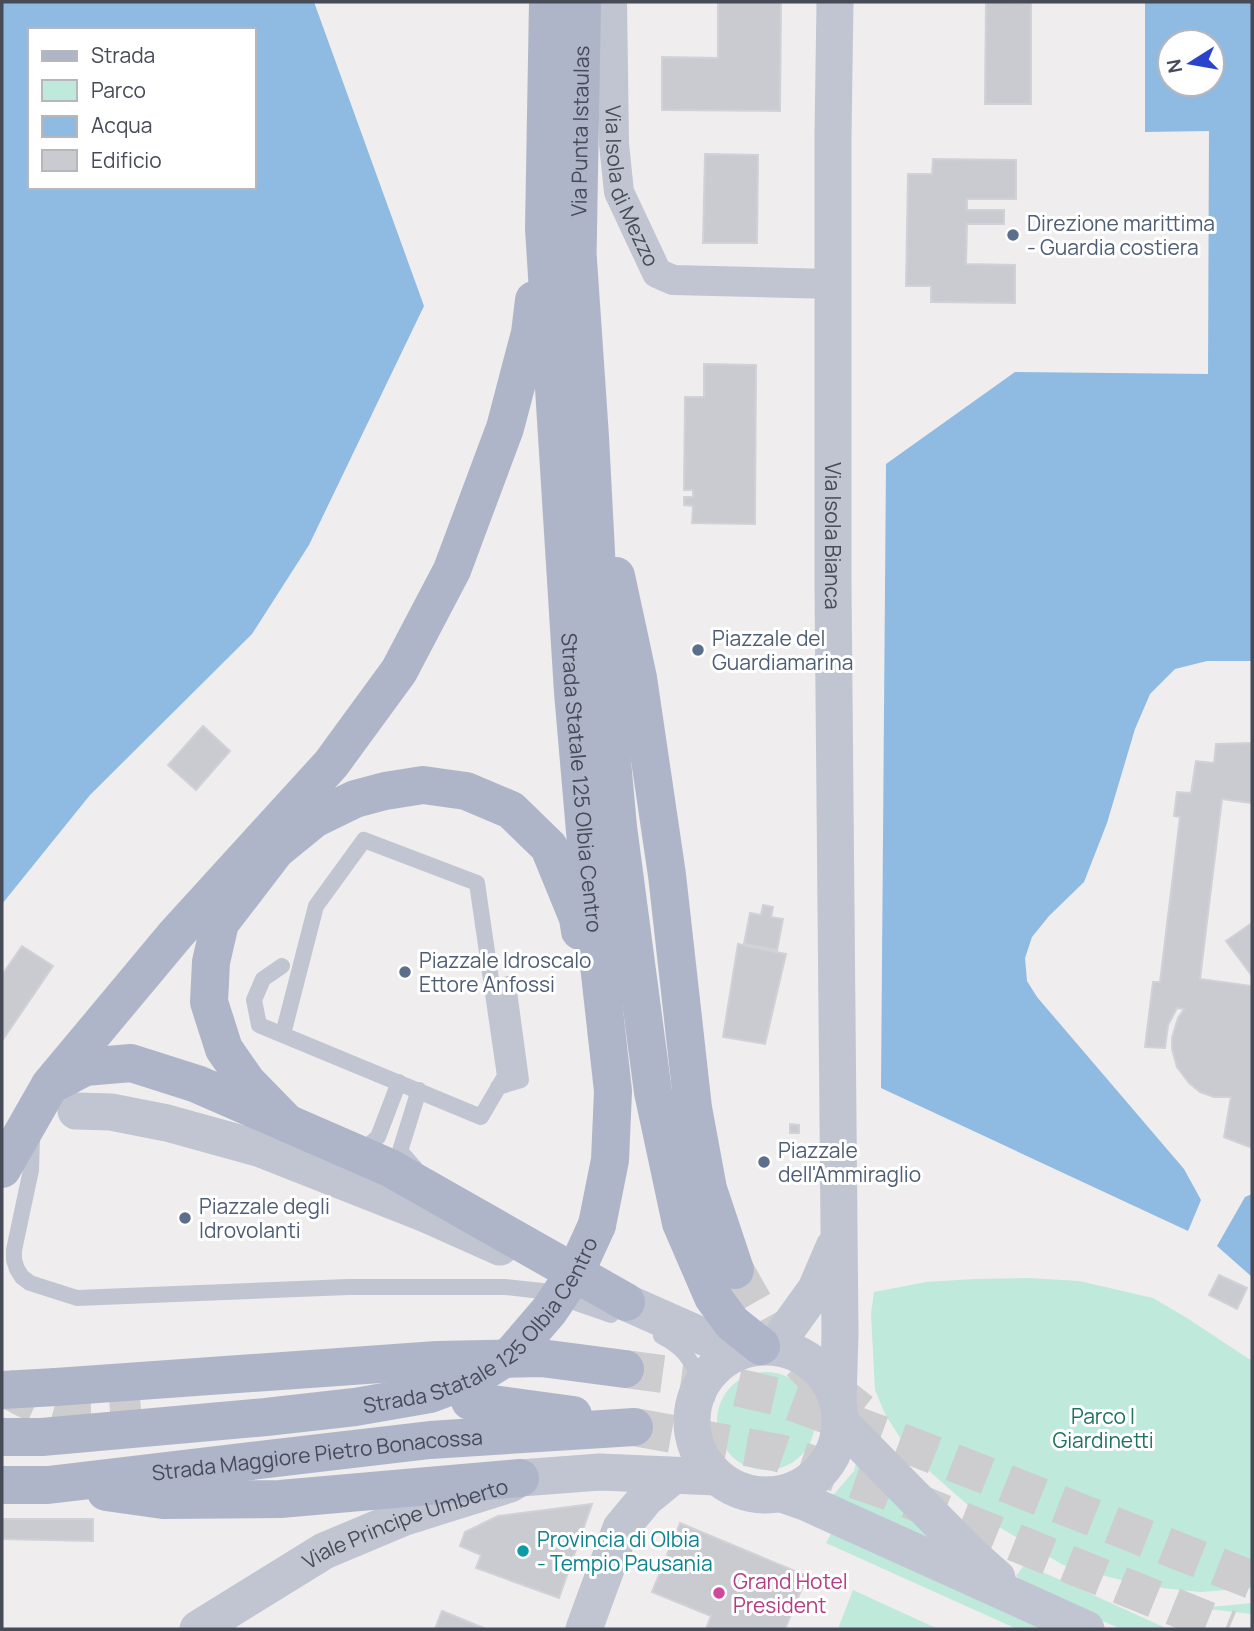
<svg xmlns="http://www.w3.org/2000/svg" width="1254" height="1631" viewBox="0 0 1254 1631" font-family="Manrope,sans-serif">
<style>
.green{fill:#bee9db}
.water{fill:#8fbae2;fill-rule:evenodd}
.building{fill:#cacbd1;stroke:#d1d1d8;stroke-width:2}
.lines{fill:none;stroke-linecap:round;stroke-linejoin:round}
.primary-tunnel{stroke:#cdcdcf;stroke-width:38;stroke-dasharray:38 19;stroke-linecap:butt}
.service{stroke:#c1c5d1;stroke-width:16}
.minor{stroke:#c1c5d1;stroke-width:30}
.tertiary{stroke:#c1c5d1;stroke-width:37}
.primary{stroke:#aeb5c9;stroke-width:38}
.primary-bridge{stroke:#aeb5c9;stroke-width:38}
.service-dot{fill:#5c6f8a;stroke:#fff;stroke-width:2.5}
.culture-dot{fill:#0f9aa8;stroke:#fff;stroke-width:2.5}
.hotel-dot{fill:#d1479c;stroke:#fff;stroke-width:2.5}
.labels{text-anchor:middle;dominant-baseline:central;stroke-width:6;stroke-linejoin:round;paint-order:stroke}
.street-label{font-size:21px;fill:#474b58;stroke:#fff}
.service-label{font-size:21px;fill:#4e5e75;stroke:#fff;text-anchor:start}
.park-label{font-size:21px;fill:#1f725f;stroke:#fff}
.culture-label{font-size:21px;fill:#0d838f;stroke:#fff;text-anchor:start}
.hotel-label{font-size:21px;fill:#b23c85;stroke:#fff;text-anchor:start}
</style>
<rect width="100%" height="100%" fill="#efeded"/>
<!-- green -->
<path class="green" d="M 1028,1278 L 1079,1281 L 1153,1298 L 1187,1318 L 1252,1361 L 1252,1588 L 1200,1592 L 1144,1586 L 1063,1565 L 979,1515 L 911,1455 L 885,1414 L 875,1390 L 871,1314 L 874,1292 L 926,1282 L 975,1279 Z
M717 1421a49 49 0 1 1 98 0a49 49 0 1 1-98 0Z
M 859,1453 L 966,1567 L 824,1501 L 836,1492 L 854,1471 Z
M 833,1530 L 1051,1629 L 1017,1629 L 826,1543 Z
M 1025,1564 L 1168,1629 L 1121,1629 L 1039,1593 L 1016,1576 Z
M 853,1590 L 938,1629 L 838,1629 Z
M 1252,1603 L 1252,1614 L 1200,1608 Z"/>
<!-- water -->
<path class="water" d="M 2,2 L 314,2 L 424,306 L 309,545 L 252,634 L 90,795 L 2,904 ZM 30,30 L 254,30 L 254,187 L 30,187 Z
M 1145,2 L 1252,2 L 1252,661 L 1207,661 L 1175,669 L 1150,694 L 1135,729 L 1107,823 L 1084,882 L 1049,916 L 1032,937 L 1025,958 L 1027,981 L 1037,997 L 1184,1169 L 1201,1200 L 1188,1231 L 881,1088 L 886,464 L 1015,372 L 1208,374 L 1209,131 L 1145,132 ZM 1170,42 L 1212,42 L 1212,84 L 1170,84 Z
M 1252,1194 L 1252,1277 L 1217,1246 L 1245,1197 Z"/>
<!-- building -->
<path class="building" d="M 718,2 L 781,2 L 780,111 L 662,110 L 662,57 L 718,58 Z
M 986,2 L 1031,3 L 1031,104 L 985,104 Z
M 705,154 L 758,155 L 757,243 L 703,243 Z
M 933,159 L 1016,160 L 1016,199 L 967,199 L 967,210 L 1004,210 L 1004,224 L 967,224 L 966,264 L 1015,265 L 1015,303 L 931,302 L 931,286 L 906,286 L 908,174 L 932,174 Z
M 704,364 L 756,365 L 755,524 L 692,523 L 693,506 L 684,505 L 684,497 L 693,497 L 693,490 L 684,490 L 685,397 L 704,397 Z
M 203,726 L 230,751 L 196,790 L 168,765 Z
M 1250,743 L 1252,744 L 1252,803 L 1222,799 L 1200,979 L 1252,986 L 1252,1148 L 1224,1137 L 1231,1097 L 1214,1097 L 1200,1092 L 1189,1083 L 1177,1067 L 1172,1049 L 1172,1038 L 1178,1018 L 1184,1009 L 1177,1008 L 1168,1025 L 1165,1048 L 1145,1047 L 1153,982 L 1160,982 L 1180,817 L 1174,816 L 1177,792 L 1191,793 L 1196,761 L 1214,763 L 1216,744 Z
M 763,905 L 773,907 L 771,917 L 783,919 L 777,950 L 744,944 L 750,913 L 761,915 Z
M 1252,923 L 1252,976 L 1226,941 Z
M 738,944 L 786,954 L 765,1044 L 723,1037 Z
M 22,946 L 53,966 L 2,1041 L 2,975 Z
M 790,1124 L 799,1125 L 799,1133 L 790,1133 Z
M 1219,1275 L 1247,1288 L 1237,1309 L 1209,1295 Z
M 592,1504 L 559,1598 L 476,1568 L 481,1555 L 460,1546 L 465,1532 L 498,1516 Z
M 2,1519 L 93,1519 L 93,1541 L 2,1539 Z
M 680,1523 L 807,1576 L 785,1629 L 706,1629 L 711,1616 L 652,1592 Z
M 442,1611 L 486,1629 L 435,1629 Z"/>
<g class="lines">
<!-- primary-tunnel -->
<path class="primary-tunnel" d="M 735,1270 L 767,1327 L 809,1371 L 861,1412
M 625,1369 L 700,1379 L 779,1397 L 906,1444 L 1252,1580
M 2,1386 C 20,1396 37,1406 57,1411 C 83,1418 115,1412 141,1410
M 634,1427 L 779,1453 L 888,1491 L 1229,1629"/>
<!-- service -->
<path class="service" d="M 282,966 L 263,979 L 254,1000 L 259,1025 L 481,1117 L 505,1076 L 477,883 L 364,840 L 316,906 L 283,1034
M 498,1087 L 521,1080 L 508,984
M 32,1138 L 31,1170 L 14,1250 L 14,1260 L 17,1269 L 22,1277 L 30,1283 L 77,1298 L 348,1287 L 505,1287 L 542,1291 L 611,1315
M 358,1154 L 378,1137 L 399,1082
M 415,1168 L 400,1151 L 419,1090
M 661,1336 C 687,1350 688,1358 703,1382"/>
<!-- minor -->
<path class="minor" id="s1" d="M 612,2 L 614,144 L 619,192 L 657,273 L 673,280 L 833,284"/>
<!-- tertiary -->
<g class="tertiary">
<path id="s2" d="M 835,2 L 833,135 L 833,587 L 840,1334 L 838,1400"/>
<path d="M 76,1111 L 111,1112 L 167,1123 L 261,1149 L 426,1214 L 500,1247"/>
<path d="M 598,1290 L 738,1352"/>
<path d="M 775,1346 L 816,1289 L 834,1247"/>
<circle cx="766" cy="1421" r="74"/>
<path d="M 841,1423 L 972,1556 L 997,1578"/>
<path d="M 782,1494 L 805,1502 L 1086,1629"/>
<path id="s3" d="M 198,1629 L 324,1551 L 405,1517 L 510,1484 L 520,1478 L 600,1472 L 717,1477"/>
<path d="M 584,1629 L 621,1528 L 646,1498 L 673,1476"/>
</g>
<!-- primary -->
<g class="primary">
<path id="s4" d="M 548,2 L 544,228 L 573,692 L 588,866 L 613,1091 L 610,1160 L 597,1225"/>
<path d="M 578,260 L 590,437 L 600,629 L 618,827 L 653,1092 L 681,1223 L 713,1297 L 732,1323 L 761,1346"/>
<path id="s5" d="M 577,287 L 582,2"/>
<path d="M 616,576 L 638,678 L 667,875 L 693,1108 L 708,1189 L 735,1270"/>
<path d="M 52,1084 L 85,1067 L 131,1063 L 197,1084 L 390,1168 L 626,1302"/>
<path d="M 287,1123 L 247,1082 L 224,1049 L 209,1002 L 211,962 L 220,923 L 276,850 L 314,819 L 355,799 L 385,791 L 423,785 L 466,791 L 511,810 L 549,847 L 578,918 L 580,931"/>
<path d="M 2,1169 L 50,1085 L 176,934 L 331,764 L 399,671 L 452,570 L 505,428 L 530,333 L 534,300"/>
<path d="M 56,1387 L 437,1360 L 541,1358 L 625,1369"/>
<path d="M 470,1401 L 573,1415"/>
<path id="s6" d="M 2,1485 L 48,1485 L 430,1440 L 634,1427"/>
<path d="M 106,1492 L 163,1500 L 280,1499 L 520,1478"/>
</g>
<!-- primary-bridge -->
<g class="primary-bridge">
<path d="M 2,1390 L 56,1387"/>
<path id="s7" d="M 2,1437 L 42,1437 L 266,1417 L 355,1407 L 430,1394 L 473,1378 L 512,1354 L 549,1311 L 576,1271 L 597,1225"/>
</g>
</g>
<!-- markers -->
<g class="service-dot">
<circle cx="1013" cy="235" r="7"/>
<circle cx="698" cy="650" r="7"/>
<circle cx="405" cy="972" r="7"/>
<circle cx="764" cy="1162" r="7"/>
<circle cx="185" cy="1218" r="7"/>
</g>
<circle class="culture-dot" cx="523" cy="1551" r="7"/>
<circle class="hotel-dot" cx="719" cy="1593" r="7"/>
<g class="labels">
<!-- street labels -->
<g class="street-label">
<text stroke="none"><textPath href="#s5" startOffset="156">Via Punta Istaulas</textPath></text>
<text stroke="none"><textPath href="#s1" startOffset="187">Via Isola di Mezzo</textPath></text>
<text stroke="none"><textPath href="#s2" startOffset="534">Via Isola Bianca</textPath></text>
<text stroke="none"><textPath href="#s4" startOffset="782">Strada Statale 125 Olbia Centro</textPath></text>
<text stroke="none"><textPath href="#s7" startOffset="513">Strada Statale 125 Olbia Centro</textPath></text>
<text stroke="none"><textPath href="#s6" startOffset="317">Strada Maggiore Pietro Bonacossa</textPath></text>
<text stroke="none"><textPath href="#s3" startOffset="234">Viale Principe Umberto</textPath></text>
</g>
<!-- service labels -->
<g class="service-label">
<text x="1027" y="223">Direzione marittima<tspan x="1027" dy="24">- Guardia costiera</tspan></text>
<text x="712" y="638">Piazzale del<tspan x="712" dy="24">Guardiamarina</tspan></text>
<text x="419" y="960">Piazzale Idroscalo<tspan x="419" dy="24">Ettore Anfossi</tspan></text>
<text x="778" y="1150">Piazzale<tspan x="778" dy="24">dell'Ammiraglio</tspan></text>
<text x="199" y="1206">Piazzale degli<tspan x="199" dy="24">Idrovolanti</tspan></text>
</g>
<!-- park labels -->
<g class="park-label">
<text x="1103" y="1416">Parco I<tspan x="1103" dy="24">Giardinetti</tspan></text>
</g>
<!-- culture labels -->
<g class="culture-label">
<text x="537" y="1539">Provincia di Olbia<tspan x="537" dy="24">- Tempio Pausania</tspan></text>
</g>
<!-- hotel labels -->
<g class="hotel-label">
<text x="733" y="1581">Grand Hotel<tspan x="733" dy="24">President</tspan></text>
</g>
</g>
<!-- border -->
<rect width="1254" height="1631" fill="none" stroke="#474b58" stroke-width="7"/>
<!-- legend -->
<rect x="28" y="28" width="228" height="161" fill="#ffffff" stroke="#b5b7bc" stroke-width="2"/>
<rect x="42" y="51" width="35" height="10" fill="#aeb5c9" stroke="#b5b7bc" stroke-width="2"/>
<text x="91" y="63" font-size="21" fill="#474b58">Strada</text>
<rect x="42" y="80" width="35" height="21" fill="#bee9db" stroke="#b5b7bc" stroke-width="2"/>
<text x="91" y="98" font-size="21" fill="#474b58">Parco</text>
<rect x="42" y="116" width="35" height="21" fill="#8fbae2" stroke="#b5b7bc" stroke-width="2"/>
<text x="91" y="133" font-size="21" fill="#474b58">Acqua</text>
<rect x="42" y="150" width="35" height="21" fill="#cacbd1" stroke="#b5b7bc" stroke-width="2"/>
<text x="91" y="168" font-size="21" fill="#474b58">Edificio</text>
<!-- north arrow -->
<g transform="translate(1191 63) rotate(259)"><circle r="33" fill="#ffffff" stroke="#b5b7bc" stroke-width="2"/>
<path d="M0-5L12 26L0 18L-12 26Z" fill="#2a43cc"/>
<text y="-10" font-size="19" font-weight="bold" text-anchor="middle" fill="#474b58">N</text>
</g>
</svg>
